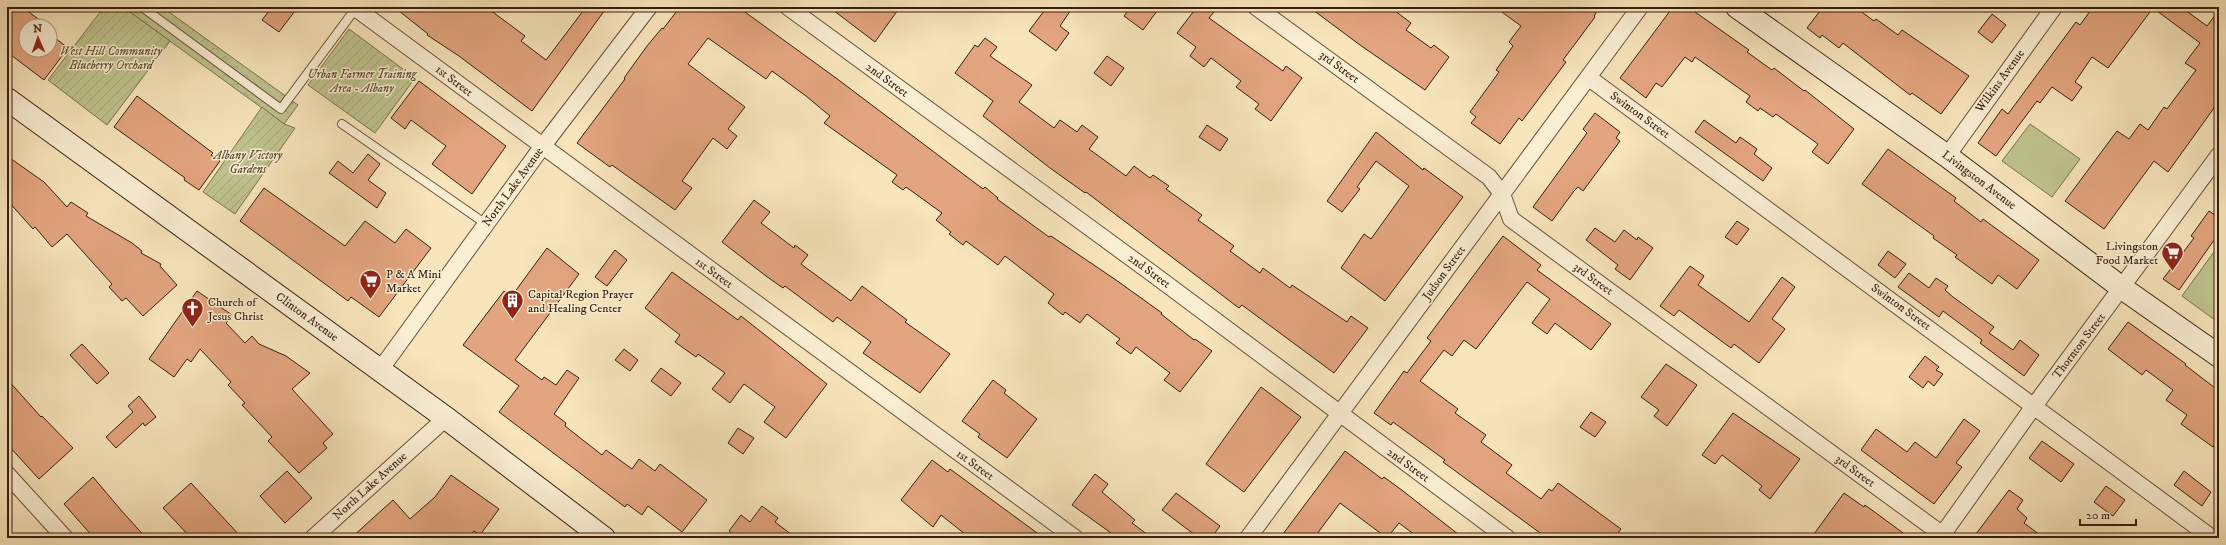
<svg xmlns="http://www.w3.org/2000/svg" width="2226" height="545" viewBox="0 0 2226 545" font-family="'IM FELL DW Pica',serif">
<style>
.grass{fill:#bfc48f;stroke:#7c714e}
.park{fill:url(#park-crowns);stroke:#7c714e}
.garden{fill:url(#garden-furrows);stroke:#7c714e}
.building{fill:#e3a57f;stroke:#391e0d}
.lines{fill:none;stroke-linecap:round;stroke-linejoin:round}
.lane-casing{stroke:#695039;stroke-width:10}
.street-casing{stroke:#695039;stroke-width:18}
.secondary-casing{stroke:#391e0d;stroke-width:24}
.lane{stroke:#faeed3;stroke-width:8}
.street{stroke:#faeed3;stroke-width:16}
.secondary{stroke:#faeed3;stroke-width:22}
.labels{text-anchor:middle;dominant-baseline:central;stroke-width:3;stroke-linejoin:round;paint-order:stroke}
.park-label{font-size:12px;font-style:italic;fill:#615034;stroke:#faeed3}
.street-label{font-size:12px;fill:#391e0d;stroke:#faeed3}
.poi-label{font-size:12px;fill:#391e0d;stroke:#faeed3;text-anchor:start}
</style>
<defs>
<pattern id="park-crowns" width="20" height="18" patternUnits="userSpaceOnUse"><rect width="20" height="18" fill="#bfc48f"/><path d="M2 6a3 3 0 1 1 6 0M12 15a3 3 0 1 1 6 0" fill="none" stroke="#a5a87a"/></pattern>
<pattern id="garden-furrows" width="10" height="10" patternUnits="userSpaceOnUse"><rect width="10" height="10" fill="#bfc48f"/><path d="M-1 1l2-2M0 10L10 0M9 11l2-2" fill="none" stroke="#a5a87a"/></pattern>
</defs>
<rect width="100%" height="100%" fill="#f8e5bc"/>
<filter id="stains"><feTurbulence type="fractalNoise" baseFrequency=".005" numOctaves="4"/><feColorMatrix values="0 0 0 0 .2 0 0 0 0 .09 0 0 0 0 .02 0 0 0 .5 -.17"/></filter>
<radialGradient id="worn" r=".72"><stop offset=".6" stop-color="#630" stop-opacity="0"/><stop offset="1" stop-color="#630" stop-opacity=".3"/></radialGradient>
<!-- grass -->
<path class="grass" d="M 2030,124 L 2080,159 L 2052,197 L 2002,161 Z
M 2219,245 L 2219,323 L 2182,296 Z"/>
<!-- park -->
<path class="park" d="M 123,7 L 162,7 L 298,105 L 284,124 Z"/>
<!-- garden -->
<path class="garden" d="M 104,7 L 123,7 L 170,41 L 107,125 L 48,80 Z
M 349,29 L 415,78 L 375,133 L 308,85 Z
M 262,107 L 284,124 L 295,128 L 235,214 L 203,192 Z"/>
<!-- building -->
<path class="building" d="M 7,7 L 22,7 L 41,21 L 38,25 L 39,26 L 26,26 L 26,50 L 50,50 L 50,34 L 68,48 L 44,80 L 7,52 Z
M 272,7 L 298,7 L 279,32 L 262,20 Z
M 394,7 L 486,7 L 525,36 L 521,41 L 546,60 L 586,7 L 607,7 L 532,111 L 459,56 L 427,35 L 428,34 Z
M 680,7 L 738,7 L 836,78 L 983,189 L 985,187 L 998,198 L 997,199 L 1049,237 L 1051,236 L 1116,280 L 1162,313 L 1161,314 L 1194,340 L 1195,339 L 1212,351 L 1180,392 L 1164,380 L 1170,373 L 1136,347 L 1131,354 L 1116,343 L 1120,339 L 1087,314 L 1080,323 L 1065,312 L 1063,315 L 1048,303 L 1054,294 L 1005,256 L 998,265 L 966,241 L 963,245 L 949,234 L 951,232 L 936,220 L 942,213 L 906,187 L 903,190 L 892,182 L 897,175 L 824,123 L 830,116 L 806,96 L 772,71 L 766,79 L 708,38 L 688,64 L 745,107 L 728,129 L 737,136 L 727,149 L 713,138 L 682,181 L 692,188 L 675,210 L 612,165 L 610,167 L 577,143 L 625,79 L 624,78 L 647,46 L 662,28 L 663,29 Z
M 829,7 L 900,7 L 875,42 Z
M 1047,7 L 1073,7 L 1060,26 L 1069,33 L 1056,51 L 1029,31 Z
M 1131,7 L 1160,7 L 1143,30 L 1124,16 Z
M 1197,7 L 1218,7 L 1209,18 L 1283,71 L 1286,66 L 1302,78 L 1271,121 L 1255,109 L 1259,104 L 1236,87 L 1241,81 L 1211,58 L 1204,67 L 1190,56 L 1196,47 L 1177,33 Z
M 1309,7 L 1390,7 L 1411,23 L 1406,30 L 1431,48 L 1434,45 L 1449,57 L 1425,90 L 1360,45 Z
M 1495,7 L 1600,7 L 1594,16 L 1595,17 L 1563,60 L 1566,62 L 1534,105 L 1522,121 L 1519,118 L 1500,144 L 1471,123 L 1476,117 L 1470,112 L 1499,72 L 1496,70 L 1513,46 L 1509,42 L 1521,26 Z
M 1673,7 L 1688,7 L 1749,50 L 1747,52 L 1772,70 L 1774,68 L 1804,91 L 1805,90 L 1854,129 L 1828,164 L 1812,152 L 1818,144 L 1776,114 L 1773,117 L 1760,108 L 1758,111 L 1746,102 L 1750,96 L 1695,57 L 1692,62 L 1685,57 L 1662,87 L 1656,83 L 1646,98 L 1620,78 Z
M 1823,7 L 1855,7 L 1874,21 L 1876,19 L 1898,35 L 1902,30 L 1969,76 L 1941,114 L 1912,93 L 1910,95 L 1843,43 L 1839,48 L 1822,35 L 1820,38 L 1807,28 Z
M 2093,7 L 2181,7 L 2207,26 L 2219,10 L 2219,101 L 2168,172 L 2154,161 L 2104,229 L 2065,201 L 2117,131 L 2129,139 L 2140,124 L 2148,130 L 2164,107 L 2167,109 L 2196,70 L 2185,63 L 2200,43 L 2153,8 L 2108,68 L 2092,57 L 2075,82 L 2082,87 L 2072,101 L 2052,87 L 2040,103 L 2037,101 L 1996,156 L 1978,143 L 2002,109 L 2008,114 L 2076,22 L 2080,25 Z
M 1992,14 L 2006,25 L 1992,43 L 1978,32 Z
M 985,38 L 997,47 L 990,56 L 1032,85 L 1019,102 L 1054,128 L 1060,120 L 1077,132 L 1082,125 L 1098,137 L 1089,149 L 1126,176 L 1134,166 L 1150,178 L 1153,175 L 1169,186 L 1166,189 L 1202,215 L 1198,220 L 1234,246 L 1230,251 L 1260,273 L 1263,268 L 1290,288 L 1292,285 L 1347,322 L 1351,316 L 1368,328 L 1334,373 L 1242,305 L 1239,308 L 1086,192 L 1085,193 L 1050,168 L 983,116 L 993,101 L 955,73 L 975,45 L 978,47 Z
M 1107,56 L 1124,68 L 1111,86 L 1094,73 Z
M 419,81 L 506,146 L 472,194 L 432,164 L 446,146 L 411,120 L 405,129 L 391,118 Z
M 137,96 L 213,153 L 211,155 L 220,161 L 199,190 L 184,180 L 185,178 L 114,127 Z
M 1595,113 L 1620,132 L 1616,138 L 1620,141 L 1583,191 L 1578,187 L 1574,191 L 1552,221 L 1533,207 L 1587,133 L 1583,129 Z
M 1704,120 L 1736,143 L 1740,137 L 1757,149 L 1754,154 L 1772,168 L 1763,181 L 1695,132 Z
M 1207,125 L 1228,139 L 1220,151 L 1199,137 Z
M 1376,132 L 1423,170 L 1424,168 L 1463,197 L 1385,301 L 1341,268 L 1364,234 L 1371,239 L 1409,186 L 1376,161 L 1357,187 L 1360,189 L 1342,212 L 1327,201 Z
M 1888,149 L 1956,198 L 1954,201 L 1981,222 L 1983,219 L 2039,260 L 2017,289 L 1998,275 L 1992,284 L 1955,257 L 1957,255 L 1933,238 L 1934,236 L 1862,184 Z
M 368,154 L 380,164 L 368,180 L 386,193 L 377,208 L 329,173 L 338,161 L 353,173 Z
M 7,156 L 44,182 L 67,207 L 71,202 L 88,213 L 86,216 L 132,243 L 142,251 L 141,253 L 161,264 L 160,266 L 177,285 L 143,316 L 126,298 L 122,301 L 109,287 L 112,284 L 67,234 L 52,247 L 35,227 L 33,229 L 7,200 Z
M 264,188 L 345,246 L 365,221 L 395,243 L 406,229 L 431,248 L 379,317 L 351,297 L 348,301 L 240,221 Z
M 754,200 L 770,212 L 761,223 L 794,248 L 795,245 L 808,255 L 801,264 L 851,301 L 862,286 L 907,320 L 905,322 L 950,354 L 920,393 L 863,353 L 871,342 L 837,317 L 833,322 L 785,286 L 783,288 L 766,276 L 722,242 Z
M 2209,211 L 2219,218 L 2219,233 L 2179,290 L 2163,279 L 2194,238 L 2191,236 Z
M 1737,221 L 1749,229 L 1737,245 L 1725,237 Z
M 1595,228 L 1615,242 L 1624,230 L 1637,240 L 1638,237 L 1653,248 L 1630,280 L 1615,269 L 1618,265 L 1586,240 Z
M 1503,236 L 1541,265 L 1537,270 L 1611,324 L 1591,350 L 1555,323 L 1547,334 L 1532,323 L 1550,299 L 1527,282 L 1476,349 L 1464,340 L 1452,356 L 1444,350 L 1420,381 L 1458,409 L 1455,413 L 1486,435 L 1481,442 L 1512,465 L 1506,473 L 1541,499 L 1549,489 L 1552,491 L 1558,483 L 1621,529 L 1614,538 L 1547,538 L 1443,462 L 1445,460 L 1393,422 L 1391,425 L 1374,413 L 1404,371 L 1407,373 L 1431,341 L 1427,338 Z
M 547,248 L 579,274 L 515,360 L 542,380 L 544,377 L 556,385 L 567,370 L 579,378 L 554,414 L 566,423 L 565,426 L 602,455 L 606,450 L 632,469 L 639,459 L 655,471 L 660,464 L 707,500 L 682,532 L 648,506 L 642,515 L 627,504 L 625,507 L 499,412 L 519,386 L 463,345 L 504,291 L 511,297 Z
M 615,250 L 627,260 L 607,286 L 595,277 Z
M 1888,251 L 1906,264 L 1895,278 L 1878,265 Z
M 1690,266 L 1704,276 L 1698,285 L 1749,322 L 1782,277 L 1795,287 L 1772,319 L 1785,329 L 1759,363 L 1734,344 L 1731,348 L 1679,310 L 1674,316 L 1660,306 Z
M 672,272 L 738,320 L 741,316 L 827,384 L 786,438 L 764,422 L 775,407 L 744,384 L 730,403 L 712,389 L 725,373 L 698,354 L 696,357 L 675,342 L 680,335 L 645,308 Z
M 1909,273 L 1929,288 L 1936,278 L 1948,286 L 1945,290 L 1953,297 L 1994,327 L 1989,333 L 2013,350 L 2020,340 L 2039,355 L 2024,376 L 1980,343 L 1982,340 L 1943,311 L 1939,317 L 1898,287 Z
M 197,291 L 232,315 L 226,323 L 245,343 L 252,336 L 259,344 L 286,356 L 310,373 L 292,389 L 333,434 L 323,443 L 327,448 L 299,473 L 268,441 L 272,437 L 242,405 L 245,403 L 228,385 L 231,382 L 200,349 L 191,362 L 187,359 L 174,377 L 149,359 Z
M 2128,322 L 2186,364 L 2185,365 L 2219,391 L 2219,439 L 2213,447 L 2181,424 L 2187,415 L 2166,400 L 2173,390 L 2146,370 L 2142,375 L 2108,349 Z
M 82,344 L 109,373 L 97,384 L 70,355 Z
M 624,349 L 638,360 L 630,371 L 615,360 Z
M 1925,356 L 1939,367 L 1936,370 L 1943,374 L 1934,386 L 1928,381 L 1923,388 L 1909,377 Z
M 1666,364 L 1697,385 L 1667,426 L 1654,416 L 1659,410 L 1641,397 Z
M 661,368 L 681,383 L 671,396 L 651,381 Z
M 7,379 L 41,417 L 42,416 L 73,448 L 39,479 L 7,444 Z
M 993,380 L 1006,390 L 1004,393 L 1037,419 L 1007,458 L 978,437 L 980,434 L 962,421 Z
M 1261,387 L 1301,417 L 1244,492 L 1206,464 Z
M 139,396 L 156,417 L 145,426 L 143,423 L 116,448 L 106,437 L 133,412 L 128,406 Z
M 1591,412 L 1606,422 L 1595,437 L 1580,427 Z
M 1733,413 L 1800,459 L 1770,499 L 1759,490 L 1762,486 L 1757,482 L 1722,455 L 1715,464 L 1702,455 Z
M 1964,419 L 1980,431 L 1956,463 L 1962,467 L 1934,504 L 1861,450 L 1876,429 L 1907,452 L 1915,442 L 1936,458 Z
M 738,428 L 754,438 L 743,454 L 728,443 Z
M 2042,441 L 2074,464 L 2061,482 L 2029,458 Z
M 1345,451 L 1382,479 L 1384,477 L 1403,491 L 1463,538 L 1419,538 L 1399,523 L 1387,538 L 1340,503 L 1314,538 L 1280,538 Z
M 932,460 L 948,472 L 950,469 L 1044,538 L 970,538 L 941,515 L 933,527 L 901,500 Z
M 287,471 L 312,498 L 285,523 L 260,496 Z
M 2184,471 L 2211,492 L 2202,506 L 2174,485 Z
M 1095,474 L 1108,484 L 1102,492 L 1135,520 L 1132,523 L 1152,538 L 1118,538 L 1072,505 Z
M 451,475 L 499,509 L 480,535 L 474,531 L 469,538 L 351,538 L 393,500 L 410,519 L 435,497 Z
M 93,477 L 120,509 L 146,538 L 94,538 L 64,504 Z
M 191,483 L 242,538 L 191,538 L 163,508 Z
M 2106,486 L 2125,500 L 2113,516 L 2094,502 Z
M 2009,490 L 2023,500 L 2017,509 L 2027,518 L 2024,523 L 2044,538 L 1973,538 Z
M 1176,493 L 1220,526 L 1211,538 L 1199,538 L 1162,510 Z
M 1844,493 L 1864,507 L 1865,505 L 1910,538 L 1811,538 Z
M 762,506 L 778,518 L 775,522 L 796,538 L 737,538 L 729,531 L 741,515 L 750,522 Z"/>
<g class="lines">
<defs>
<path id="lane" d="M 142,7 L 281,109 L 356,8
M 342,124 L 486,224"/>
<path id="street" d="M 354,7 L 1075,538
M 788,7 L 1153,274 L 1507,538
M 1256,7 L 1489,177 L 1502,194 L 1511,219 L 1947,538
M 1589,78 L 2212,538
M 1947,156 L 2054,7
M 380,370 L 542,147 L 649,7
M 7,474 L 65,538
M 313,538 L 446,418
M 1248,538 L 1640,7
M 1940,538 L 2034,406 L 2219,155"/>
<path id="secondary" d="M 1737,7 L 1947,156 L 2122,288 L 2219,356
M 7,99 L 446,418 L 604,538"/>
</defs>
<!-- lane casing -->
<use href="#lane" class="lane-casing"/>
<!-- street casing -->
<use href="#street" class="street-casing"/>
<!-- secondary casing -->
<use href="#secondary" class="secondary-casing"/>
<!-- lane -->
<use href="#lane" class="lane"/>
<!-- street -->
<use href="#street" class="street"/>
<!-- secondary -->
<use href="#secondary" class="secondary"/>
</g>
<!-- icons -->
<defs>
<symbol id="supermarket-pin" viewBox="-11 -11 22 30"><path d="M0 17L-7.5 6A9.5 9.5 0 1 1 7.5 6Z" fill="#8f2418" stroke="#faeed3"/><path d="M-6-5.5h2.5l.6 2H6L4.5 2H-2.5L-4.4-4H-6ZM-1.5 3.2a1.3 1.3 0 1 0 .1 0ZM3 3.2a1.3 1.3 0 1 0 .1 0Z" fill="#fff"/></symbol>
<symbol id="building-pin" viewBox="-11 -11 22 30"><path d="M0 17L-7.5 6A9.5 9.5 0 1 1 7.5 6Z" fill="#8f2418" stroke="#faeed3"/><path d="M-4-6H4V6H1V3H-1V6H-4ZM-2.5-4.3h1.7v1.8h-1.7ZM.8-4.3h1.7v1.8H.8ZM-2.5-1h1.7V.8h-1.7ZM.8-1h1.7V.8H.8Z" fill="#fff"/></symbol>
<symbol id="church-pin" viewBox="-11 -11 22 30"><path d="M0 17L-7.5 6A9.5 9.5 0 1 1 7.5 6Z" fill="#8f2418" stroke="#faeed3"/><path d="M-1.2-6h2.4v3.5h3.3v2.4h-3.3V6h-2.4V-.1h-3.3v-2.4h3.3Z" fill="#fff"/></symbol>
</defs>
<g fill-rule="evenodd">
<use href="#supermarket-pin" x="2160" y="240" width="25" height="34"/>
<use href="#supermarket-pin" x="358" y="268" width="25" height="34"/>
<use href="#building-pin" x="500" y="288" width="25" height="34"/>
<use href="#church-pin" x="180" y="296" width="25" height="34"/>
</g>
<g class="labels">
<!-- park labels -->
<g class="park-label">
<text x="111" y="51">West Hill Community<tspan x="111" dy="14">Blueberry Orchard</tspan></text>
<text x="362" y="74">Urban Farmer Training<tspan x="362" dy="14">Area - Albany</tspan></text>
<text x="248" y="155">Albany Victory<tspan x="248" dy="14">Gardens</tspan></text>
</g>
<!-- street labels -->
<g class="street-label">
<text transform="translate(1339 67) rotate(36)">3rd Street</text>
<text transform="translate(887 80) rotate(36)">2nd Street</text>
<text transform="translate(454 81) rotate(37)">1st Street</text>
<text transform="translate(2000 81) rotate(-54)">Wilkins Avenue</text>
<text transform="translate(1640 115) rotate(36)">Swinton Street</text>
<text transform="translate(1979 180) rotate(37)">Livingston Avenue</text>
<text transform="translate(513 187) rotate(-54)">North Lake Avenue</text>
<text transform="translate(1149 271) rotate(36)">2nd Street</text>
<text transform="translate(714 273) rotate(36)">1st Street</text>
<text transform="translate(1444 273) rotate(-54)">Judson Street</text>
<text transform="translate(1593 279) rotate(36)">3rd Street</text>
<text transform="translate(1901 307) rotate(36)">Swinton Street</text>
<text transform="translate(307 317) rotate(36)">Clinton Avenue</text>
<text transform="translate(2079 346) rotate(-53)">Thornton Street</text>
<text transform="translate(975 465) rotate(36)">1st Street</text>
<text transform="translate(1408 465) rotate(36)">2nd Street</text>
<text transform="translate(1855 471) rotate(36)">3rd Street</text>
<text transform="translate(370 486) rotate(-42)">North Lake Avenue</text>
</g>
<!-- poi labels -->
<g class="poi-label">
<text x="2158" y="246" text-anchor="end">Livingston<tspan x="2158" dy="14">Food Market</tspan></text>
<text x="386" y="274">P &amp; A Mini<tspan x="386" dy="14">Market</tspan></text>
<text x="528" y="294">Capital Region Prayer<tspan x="528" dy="14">and Healing Center</tspan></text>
<text x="208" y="302">Church of<tspan x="208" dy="14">Jesus Christ</tspan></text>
</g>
</g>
<!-- margin -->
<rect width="2226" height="545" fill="none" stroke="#f8e5bc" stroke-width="24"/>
<rect x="8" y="8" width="2210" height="529" fill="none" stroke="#391e0d" stroke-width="2"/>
<rect x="12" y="12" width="2202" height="521" fill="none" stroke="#391e0d"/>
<!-- north arrow -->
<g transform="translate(38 38) rotate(358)"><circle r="19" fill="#faeed3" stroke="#ad9b84"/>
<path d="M0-3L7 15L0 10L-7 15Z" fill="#8f2418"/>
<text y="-6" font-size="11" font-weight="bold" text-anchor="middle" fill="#391e0d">N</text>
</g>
<!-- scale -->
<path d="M2080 519v6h56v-6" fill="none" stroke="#391e0d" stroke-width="2"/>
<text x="2086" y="519" font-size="12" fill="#391e0d" stroke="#faeed3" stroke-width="3" paint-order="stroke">20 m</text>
<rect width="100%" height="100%" filter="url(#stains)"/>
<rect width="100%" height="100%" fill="url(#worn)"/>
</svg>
